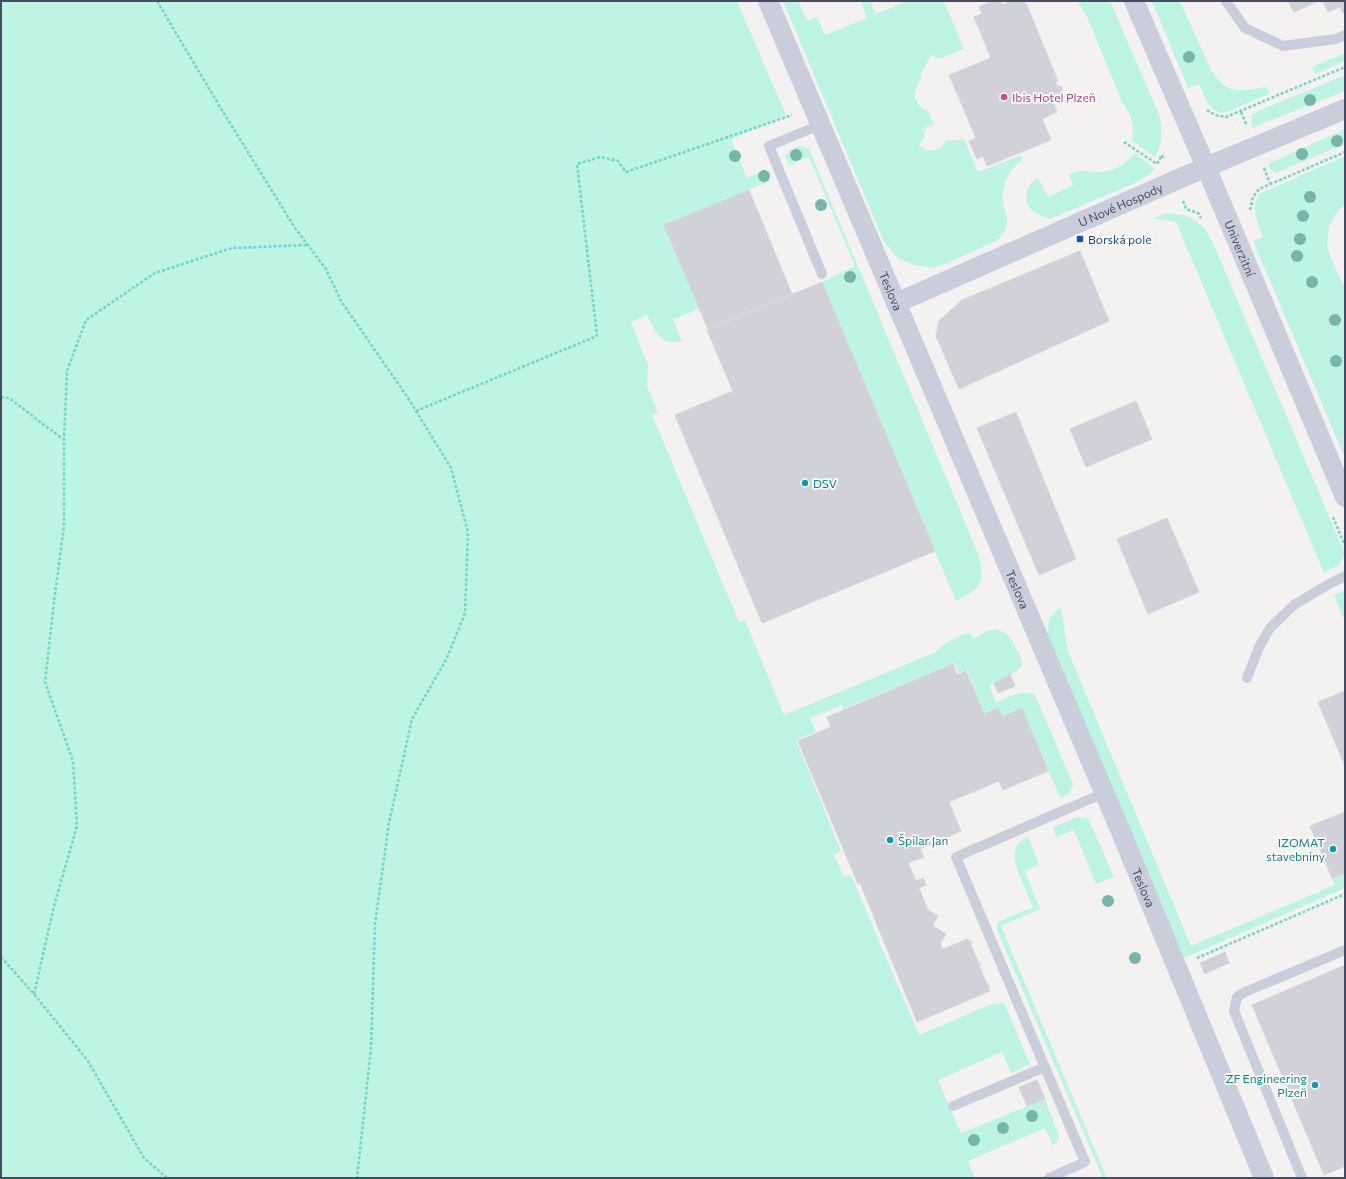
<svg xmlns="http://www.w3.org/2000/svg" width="1346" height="1179" viewBox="0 0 1346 1179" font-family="Commissioner,sans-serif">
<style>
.green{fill:#bef4e4}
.building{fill:#d1d2d9;stroke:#d5d5dd}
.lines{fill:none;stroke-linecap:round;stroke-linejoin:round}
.path{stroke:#72d5c5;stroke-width:2.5;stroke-dasharray:3 2;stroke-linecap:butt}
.lane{stroke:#cacedc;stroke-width:10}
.street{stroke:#cacedc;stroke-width:20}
.tree{fill:#76b6aa}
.hotel-dot{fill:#d1479c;stroke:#fff;stroke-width:1.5}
.transit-dot{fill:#1a4fb4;stroke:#fff;stroke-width:1.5}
.culture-dot{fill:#0f9aa8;stroke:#fff;stroke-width:1.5}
.labels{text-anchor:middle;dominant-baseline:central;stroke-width:3.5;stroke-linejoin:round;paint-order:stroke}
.hotel-label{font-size:12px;fill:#b23c85;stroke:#fff;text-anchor:start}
.street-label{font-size:12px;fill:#474d61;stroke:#fff}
.transit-label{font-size:12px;fill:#164399;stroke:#fff;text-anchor:start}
.culture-label{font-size:12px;fill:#0d838f;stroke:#fff;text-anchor:start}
</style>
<rect width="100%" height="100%" fill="#f4f2f1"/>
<!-- green -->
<path class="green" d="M 1,1 L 737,1 L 786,115 L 731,140 L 747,178 L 765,170 L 770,181 L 664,225 L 699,308 L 673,320 L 682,341 C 659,346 656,332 647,315 L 631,322 L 648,365 L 647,386 L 658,413 L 652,415 L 739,622 L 745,620 L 784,715 L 934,653 C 945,643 956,637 969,632 L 973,639 L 987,631 L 998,629 L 1010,637 L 1020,656 L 1022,665 C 1014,676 1000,679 989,685 L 996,703 C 1007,698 1024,688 1035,695 L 1073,784 C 1071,792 1069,794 1061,798 L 1048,771 L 1022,708 L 1002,717 L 998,707 L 984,714 L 967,670 L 958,673 L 954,663 L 843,709 L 842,705 L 810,718 L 816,732 L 796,740 L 841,851 L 834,855 L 844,877 L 851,875 L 919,1035 L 992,1004 L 1004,1003 L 1030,1064 L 1011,1073 L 1002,1052 L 938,1080 L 961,1133 L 1045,1099 L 1059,1136 L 1058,1140 L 1053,1146 L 1045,1128 L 968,1161 L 975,1178 L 1,1178 Z
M 783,1 L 798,1 L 807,21 L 817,17 L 825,35 L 867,18 L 861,1 L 870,1 L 876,14 L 907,1 L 944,1 L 964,49 L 939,59 L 931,55 L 920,76 L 922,78 C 915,88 911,97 921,107 C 923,110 927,110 929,113 C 931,116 932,121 934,125 L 927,126 L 924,132 L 925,137 L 919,145 L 927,151 C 936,150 942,148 946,140 L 952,141 L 964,139 L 978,172 L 1021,155 L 1023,159 C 1010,169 1001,184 1003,202 C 1003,207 1006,212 1007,217 C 1009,227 1003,235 996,241 L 943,265 L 930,268 L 914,265 L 898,258 L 884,242 Z
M 1077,1 L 1110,1 L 1159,114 C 1163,129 1163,143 1155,157 L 1132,140 C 1134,122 1133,119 1123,104 L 1087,17 Z
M 1152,1 L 1180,1 L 1209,66 C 1225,95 1237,92 1266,87 L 1269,94 L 1229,111 L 1221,113 L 1214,110 L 1208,104 L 1199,84 L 1188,88 Z
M 1345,53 L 1345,61 L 1315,74 L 1312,67 Z
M 1345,75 L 1345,91 L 1252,128 L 1252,115 L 1256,112 Z
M 1343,130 L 1345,130 L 1345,144 L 1276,173 L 1270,169 L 1268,164 Z
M 799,146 L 809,149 L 979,556 C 986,584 980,589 956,601 L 822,282 L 855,266 L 809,157 L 789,165 L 785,156 L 790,150 Z
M 1135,153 L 1155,169 L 1149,175 L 1133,184 L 1050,219 C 1037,215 1022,208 1027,192 C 1029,185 1032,181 1038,178 L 1048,197 L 1073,185 L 1069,175 C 1082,168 1084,172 1097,172 C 1113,173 1124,165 1135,153 Z
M 1345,156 L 1345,204 L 1338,211 L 1329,226 L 1327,246 L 1332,260 L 1345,289 L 1345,458 L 1253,241 L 1263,237 C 1257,221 1251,210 1259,194 Z
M 1167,213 C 1193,215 1203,222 1214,245 L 1345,554 L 1339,565 L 1324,573 L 1176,222 L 1168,220 L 1152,219 Z
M 1345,591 L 1345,622 L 1334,595 Z
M 1061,608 L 1068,651 L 1191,946 L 1335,885 L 1332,878 L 1345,873 L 1345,888 L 1184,958 L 1048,635 C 1049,620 1047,617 1061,608 Z
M 1078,817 L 1088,818 L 1114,877 L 1096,884 L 1074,830 L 1056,837 L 1053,827 Z
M 1028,836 L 1039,865 L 1025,871 L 1040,909 L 1001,926 L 1107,1178 L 1103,1178 L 997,930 L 997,925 L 998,922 L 1033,907 C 1028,894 1011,862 1015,850 C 1017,843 1022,840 1028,836 Z"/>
<!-- building -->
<path class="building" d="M 992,1 L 1000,1 L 1002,5 L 1012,1 L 1025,1 L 1058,81 L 1055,82 L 1058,87 L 1061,86 L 1065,97 L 1053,102 L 1057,112 L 1042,119 L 1051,140 L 987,166 L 983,156 L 977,159 L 969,141 L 976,138 L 949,75 L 991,58 L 974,17 L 982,14 L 979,7 Z
M 1295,1 L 1319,1 L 1294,12 L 1289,3 Z
M 1323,1 L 1345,1 L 1345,12 L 1343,13 L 1340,7 L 1328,12 Z
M 749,190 L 792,294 L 708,329 L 664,225 Z
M 1080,251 L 1109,321 L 959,389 L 936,336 L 939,321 L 962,300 Z
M 822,282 L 935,551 L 762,623 L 675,415 L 733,391 L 707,330 Z
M 1136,401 L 1152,439 L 1086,467 L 1070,429 Z
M 1016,412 L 1076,559 L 1039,575 L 977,428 Z
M 1167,518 L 1199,592 L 1148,614 L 1117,539 Z
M 953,664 L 957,675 L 966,671 L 984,714 L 998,708 L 1002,717 L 1022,708 L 1048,771 L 1003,790 L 999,781 L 949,802 L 961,831 L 920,849 L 924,857 L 908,863 L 916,881 L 923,878 L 926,885 L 919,888 L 928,910 L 938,916 L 933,924 L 933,926 L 946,934 L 940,944 L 943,949 L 968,939 L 969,942 L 971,941 L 972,943 L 970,943 L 979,964 L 980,963 L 981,965 L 979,966 L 988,986 L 990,986 L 990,987 L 988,988 L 990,991 L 917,1022 L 860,883 L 858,884 L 798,741 L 831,727 L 827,717 Z
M 1010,675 L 1015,686 L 998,693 L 994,683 Z
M 1345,691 L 1345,766 L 1318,702 Z
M 1345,812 L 1345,873 L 1332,878 L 1310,826 Z
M 1225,952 L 1229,963 L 1205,974 L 1200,963 Z
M 1345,965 L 1345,1166 L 1324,1175 L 1252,1005 Z
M 1037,1080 L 1045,1099 L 1027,1106 L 1019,1087 Z"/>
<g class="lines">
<!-- path -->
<path class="path" d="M 157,1 L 220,107 L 295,228 L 326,269 L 341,301 L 408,398 L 451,468 L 468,532 L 465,613 L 447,658 L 412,719 L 389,823 L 375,924 L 371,1048 L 357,1178
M 1207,110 L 1215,115 L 1226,117 L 1345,67
M 1241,112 L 1247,126
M 1124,142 L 1157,164 L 1162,155 L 1164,160
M 1264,168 L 1270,183
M 1183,201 L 1186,209 L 1198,213 L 1201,218
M 1250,210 L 1253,197 L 1259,189 L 1345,152
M 1,397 L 9,398 L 64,440
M 416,411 L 597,336 L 577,164 L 601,157 L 618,161 L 626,172 L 792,115
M 1333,517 L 1345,546
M 1,957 L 34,994 L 88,1061 L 144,1158 L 167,1178
M 1197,958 L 1345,894
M 34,994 L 54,906 L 77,826 L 73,761 L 45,682 L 54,602 L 64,526 L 64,440 L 67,371 L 86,320 L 155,273 L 232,248 L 309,245"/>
<!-- lane -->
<path class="lane" d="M 1226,1 L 1245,28 L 1283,46 L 1336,39 L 1345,35
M 820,125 L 769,146 L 822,274
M 1247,678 L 1259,647 L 1270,628 L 1294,605 L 1329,584 L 1345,576
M 953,1106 L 1045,1067
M 1049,1178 L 1085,1162 L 956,857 L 1104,793
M 1302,1178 L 1234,1011 L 1237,997 L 1245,992 L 1345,950"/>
<!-- street -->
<g class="street">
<path id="s1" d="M 768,1 L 1121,832 L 1264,1178"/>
<path id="s2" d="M 1134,1 L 1206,167 L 1345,497"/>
<path id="s3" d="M 896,303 L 1206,167 L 1345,109"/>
</g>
</g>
<!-- trees -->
<g class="tree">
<circle cx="1189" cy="57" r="6"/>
<circle cx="1310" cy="100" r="6"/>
<circle cx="1337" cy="141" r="6"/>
<circle cx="1302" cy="154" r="6"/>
<circle cx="796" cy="155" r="6"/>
<circle cx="735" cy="156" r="6"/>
<circle cx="764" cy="176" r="6"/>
<circle cx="1310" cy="197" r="6"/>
<circle cx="821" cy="205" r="6"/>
<circle cx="1303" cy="216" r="6"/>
<circle cx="1300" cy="239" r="6"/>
<circle cx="1297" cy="256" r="6"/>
<circle cx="850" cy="277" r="6"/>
<circle cx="1312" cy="282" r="6"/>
<circle cx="1335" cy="320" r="6"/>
<circle cx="1336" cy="361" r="6"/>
<circle cx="1108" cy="901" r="6"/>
<circle cx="1135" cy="958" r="6"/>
<circle cx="1032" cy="1116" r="6"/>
<circle cx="1003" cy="1128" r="6"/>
<circle cx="974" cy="1140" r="6"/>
</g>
<!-- markers -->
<circle class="hotel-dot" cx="1004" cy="97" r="4"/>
<rect class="transit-dot" x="1076" y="235" width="8" height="8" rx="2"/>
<g class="culture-dot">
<circle cx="805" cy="483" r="4"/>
<circle cx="890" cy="840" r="4"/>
<circle cx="1333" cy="849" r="4"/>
<circle cx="1315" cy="1085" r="4"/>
</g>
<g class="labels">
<!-- hotel labels -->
<g class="hotel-label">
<text x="1012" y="97">Ibis Hotel Plzeň</text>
</g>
<!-- street labels -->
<g class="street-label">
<text stroke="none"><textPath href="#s3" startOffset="245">U Nové Hospody</textPath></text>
<text stroke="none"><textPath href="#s2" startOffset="269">Univerzitní</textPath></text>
<text stroke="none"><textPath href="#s1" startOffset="315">Teslova</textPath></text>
<text stroke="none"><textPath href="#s1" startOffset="639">Teslova</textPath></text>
<text stroke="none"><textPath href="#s1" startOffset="963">Teslova</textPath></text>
</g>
<!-- transit labels -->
<g class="transit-label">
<text x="1088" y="239">Borská pole</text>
</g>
<!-- culture labels -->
<g class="culture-label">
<text x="813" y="483">DSV</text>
<text x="898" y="840">Špilar Jan</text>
<text x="1325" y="842" text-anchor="end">IZOMAT<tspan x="1325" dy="14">stavebniny</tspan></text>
<text x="1307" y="1078" text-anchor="end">ZF Engineering<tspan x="1307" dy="14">Plzeň</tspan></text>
</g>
</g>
<!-- border -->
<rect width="1346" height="1179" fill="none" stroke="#474d61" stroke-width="4"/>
</svg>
